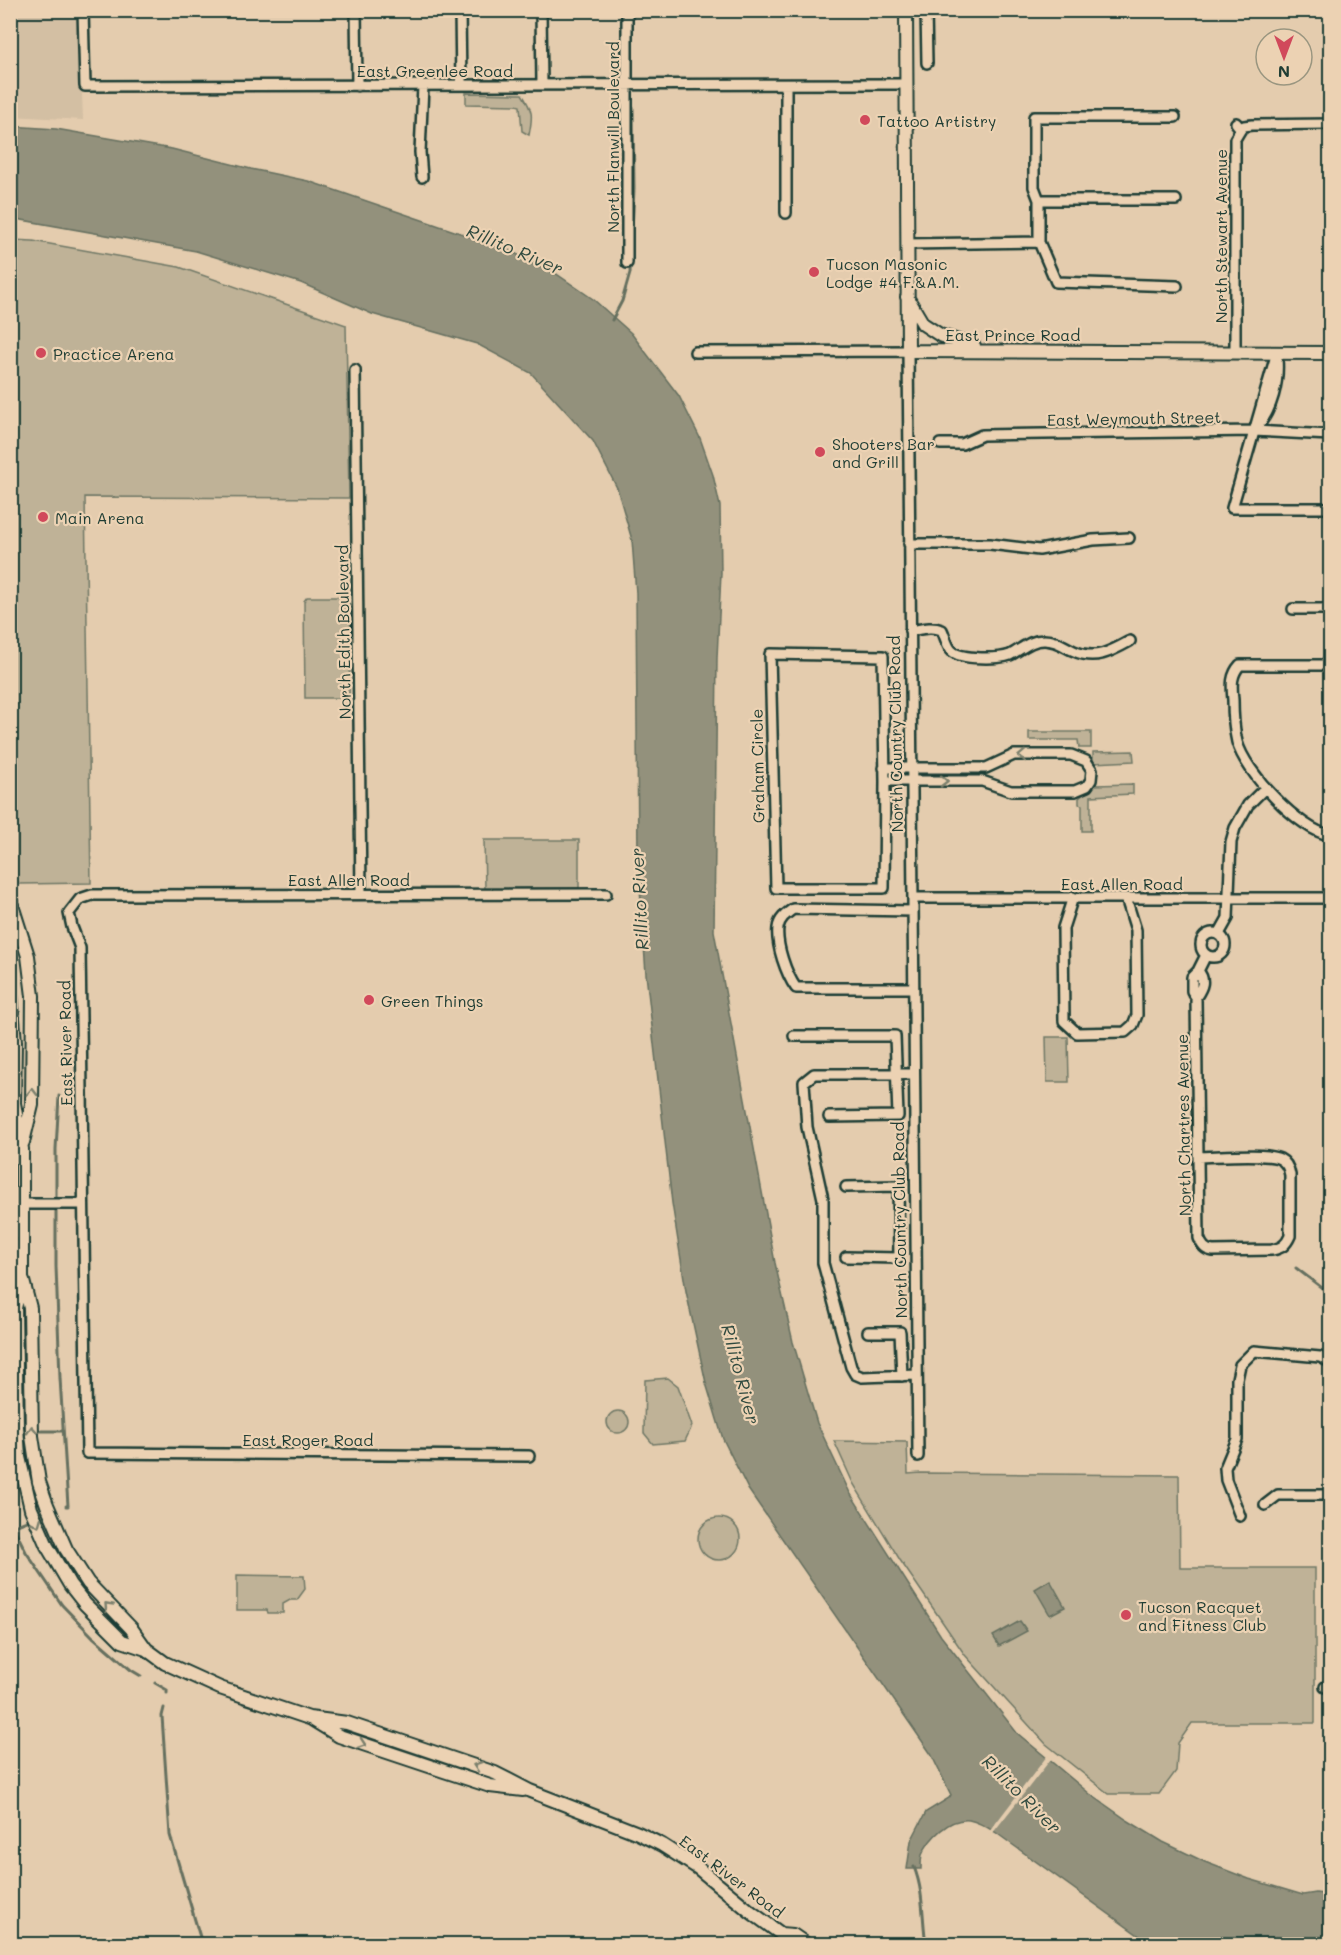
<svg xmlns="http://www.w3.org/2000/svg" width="1341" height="1955" viewBox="0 0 1341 1955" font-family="Mali,sans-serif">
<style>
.built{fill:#d3bfa3}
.green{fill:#bfb297;stroke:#6f7866;stroke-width:1.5}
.water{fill:#93917c;stroke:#656f5f;stroke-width:1.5}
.pier{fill:#e4ccae}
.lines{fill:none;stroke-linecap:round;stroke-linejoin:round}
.stream{stroke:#656f5f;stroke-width:3}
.minor-casing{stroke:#1f3d34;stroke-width:14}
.major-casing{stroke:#1f3d34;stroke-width:16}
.minor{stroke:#ecd2b3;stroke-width:9}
.major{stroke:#ecd2b3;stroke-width:12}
.oneway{stroke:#7b806d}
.poi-dot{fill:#d1495b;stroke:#ecd2b3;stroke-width:2}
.labels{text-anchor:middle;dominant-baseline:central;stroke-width:4.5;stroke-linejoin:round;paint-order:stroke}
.street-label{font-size:16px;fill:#1f3d34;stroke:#ecd2b3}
.poi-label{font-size:16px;fill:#1f3d34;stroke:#ecd2b3;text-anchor:start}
.water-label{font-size:18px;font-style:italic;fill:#304a3f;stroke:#ecd2b3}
</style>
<rect width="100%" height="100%" fill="#e4ccae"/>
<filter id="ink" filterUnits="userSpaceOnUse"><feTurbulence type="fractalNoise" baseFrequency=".0167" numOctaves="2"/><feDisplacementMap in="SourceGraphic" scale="12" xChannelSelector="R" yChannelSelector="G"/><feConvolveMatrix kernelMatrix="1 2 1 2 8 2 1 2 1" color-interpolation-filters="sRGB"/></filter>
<g filter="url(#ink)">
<!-- built -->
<path class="built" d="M 10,11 L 79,11 L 83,120 L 11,116 Z"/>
<!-- green -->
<path class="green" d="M 466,93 L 522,94 C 533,111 533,115 529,135 L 522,131 L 520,106 L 516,105 L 466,104 Z
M 11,240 L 33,241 L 179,267 L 346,325 L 349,498 L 85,497 L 91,883 L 19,884 L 11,869 Z
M 307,597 L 342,597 L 351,605 L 349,698 L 305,698 L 304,601 Z
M 1029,732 L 1091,732 L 1091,748 L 1079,748 L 1078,740 L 1029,740 Z
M 1133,751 L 1134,761 L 1093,763 L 1093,752 Z
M 1133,784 L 1133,794 L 1091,796 L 1091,831 L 1082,831 L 1082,805 L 1079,804 L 1079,798 L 1095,785 Z
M 484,840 L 579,840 L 579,888 L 485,889 Z
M 1046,1037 L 1068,1037 L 1069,1082 L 1047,1082 Z
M 668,1378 L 678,1386 L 692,1426 L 685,1441 L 653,1444 L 644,1433 L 645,1380 Z
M607 1422a11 11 0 1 1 22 0a11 11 0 1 1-22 0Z
M 834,1441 L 907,1442 L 908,1474 L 921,1473 L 1179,1475 L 1180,1568 L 1315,1568 L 1315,1723 L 1192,1723 L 1178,1743 L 1176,1771 L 1159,1794 L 1109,1794 L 1046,1744 L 965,1655 L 900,1560 L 853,1483 Z
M698 1539a21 21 0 1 1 42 0a21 21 0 1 1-42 0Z
M 237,1575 L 304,1576 L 305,1589 L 297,1600 L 290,1600 L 283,1604 L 283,1613 L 268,1613 L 267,1610 L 237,1610 Z"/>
<!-- water -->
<path class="water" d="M 10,126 L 56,129 L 172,149 L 251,169 L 308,181 L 504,248 L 555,273 L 593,299 L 631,333 L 679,396 L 700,438 L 713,475 L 720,506 L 721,573 L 717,658 L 714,931 L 775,1263 L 793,1342 L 817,1423 L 850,1493 L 941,1636 L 1017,1733 L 1090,1794 L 1127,1820 L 1163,1842 L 1205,1862 L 1249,1879 L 1303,1895 L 1316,1893 L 1330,1895 L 1330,1944 L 1164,1944 L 1141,1937 L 995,1832 C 987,1827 979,1822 969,1820 C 949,1818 929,1838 922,1855 C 921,1859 921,1865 921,1869 L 907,1869 L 911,1841 L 926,1812 L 949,1798 L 951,1795 L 931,1754 L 748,1489 L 723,1439 L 706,1383 L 686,1291 L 672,1203 L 646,974 L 638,859 L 636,593 L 632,540 L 617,488 L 593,441 L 531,373 L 477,344 L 372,314 L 301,283 L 196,251 L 11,218 Z
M 1050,1580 L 1065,1607 L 1050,1615 L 1035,1589 Z
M 1020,1621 L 1027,1631 L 999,1646 L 993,1636 Z"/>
<!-- pier -->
<path class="pier" d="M 1047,1756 L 1051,1759 L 992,1834 L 989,1832 Z"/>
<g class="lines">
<!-- stream -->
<path class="stream" d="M 612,320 L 622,301 L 630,273 L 634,189 L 633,107
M 56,1197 L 56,1149 L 59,1096
M 56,1211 L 56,1266 L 60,1378 L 68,1506 L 66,1506
M 1296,1268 L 1330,1294
M 40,1431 L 63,1431
M 27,1521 L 17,1525 L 15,1530 L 26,1552 L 62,1605 L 93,1637 L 131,1670 L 141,1676
M 155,1683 L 167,1690 L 167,1693
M 164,1708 L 162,1716 L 170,1835 L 202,1944
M 914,1867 C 924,1892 922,1918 926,1944"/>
<defs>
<path id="minor" d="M 83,10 L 85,86 L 906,84
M 356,10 L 357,86
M 460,10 L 461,85
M 541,10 L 542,85
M 926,10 L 927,63
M 786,85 L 786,213
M 1241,129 L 1244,126 L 1252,125 L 1330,124
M 422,177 L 420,152 L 423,86
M 1039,200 L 1176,200
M 1039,242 L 1039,200 L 1034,187 L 1034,117 L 1175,117
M 907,244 L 1039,242 L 1056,282 L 1177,286
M 627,263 L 627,10
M 695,352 L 908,351 L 918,1456
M 1235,352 L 1235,139 L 1241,129 L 1236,123
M 1277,352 L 1232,508 L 1330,508
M 355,370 L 361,893
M 1257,427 C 1272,410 1279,382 1277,359
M 940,444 L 962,444 L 982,435 L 1254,431 L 1330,435
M 909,544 L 990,544 L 1039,550 L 1093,540 L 1129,538
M 1293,609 L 1330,609
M 910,631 C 922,629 931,626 942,630 C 945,636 947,647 952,651 C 961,660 999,659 1010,655 C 1022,649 1030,640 1044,640 C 1056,640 1063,646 1074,651 C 1095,661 1112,651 1130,641
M 770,654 L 883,656 L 885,781 L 884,888 L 776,888 Z
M 1330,665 L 1240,665 C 1230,676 1232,687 1233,700 C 1233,714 1234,729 1237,742 C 1245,772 1300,831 1330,835
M 884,768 L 986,768 L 1014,755 L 1071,755 L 1086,761 L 1092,770 L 1091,780 L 1087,786 L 1075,791 L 1011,791 L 982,781 L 885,781
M 1073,897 L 1063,928 L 1064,1021 L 1077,1033 L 1125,1032 L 1133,1025 L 1137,1015 L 1136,930 L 1126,898
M 913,898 L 1330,898
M 913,911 L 793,909 C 786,914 779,919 778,928 C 776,945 786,974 796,988 L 913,988
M1201 945a12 12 0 1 1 24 0a12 12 0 1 1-24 0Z
M 1219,934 L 1228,918 L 1231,842 L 1235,828 L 1248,805 L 1265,788
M 1196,997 C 1202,988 1206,980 1198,971
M 794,1036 L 895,1036 L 898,1116 L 829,1117
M 914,1074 L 814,1074 L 804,1082 L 807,1127 L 823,1199 L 823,1263 L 851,1367 L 855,1374 L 862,1377 L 917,1375
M 1198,1157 C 1215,1157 1267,1152 1280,1159 C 1286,1162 1289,1169 1290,1175 L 1290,1236 C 1286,1245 1282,1248 1272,1250 L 1213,1251 C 1205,1250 1202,1246 1199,1238 L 1196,997 L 1192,991 L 1192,977 L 1198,971 L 1206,955
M 846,1187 L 898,1186 L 899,1258 L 846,1257
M 22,1204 L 83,1204
M 868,1332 L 900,1332 L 902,1376
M 529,1456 L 87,1453 L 80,948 L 72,927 L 69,913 L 80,899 L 92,895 L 606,894
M 1265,1505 L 1278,1495 L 1330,1495
M 1240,1516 L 1226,1480 L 1225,1468 L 1237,1439 L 1237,1379 L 1240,1365 L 1254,1351 L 1320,1357 L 1330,1362
M 1325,1687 L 1330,1687"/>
<path id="major" d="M 906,10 L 908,351 L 1330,353
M 907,297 L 923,324 L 940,335 L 974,346
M 10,899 L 28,956 L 33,996 L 32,1105 L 23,1142
M 10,983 L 15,1042 L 14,1103 L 22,1149 L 22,1279 L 15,1308 L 17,1426 L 19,1457 L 31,1509 L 47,1546 L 70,1585 L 85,1604 L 122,1641 L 146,1649 L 165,1663 L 220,1688 L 309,1718 L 347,1723 L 495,1773 L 530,1791 L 638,1833 L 662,1845 L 698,1868 L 751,1912 L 781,1934 L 793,1935 L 806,1944
M 23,1281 L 30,1308 L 32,1436 L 39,1482 L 47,1505 L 66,1549 L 88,1583 L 131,1628 L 146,1649
M 313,1720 L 339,1736 L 444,1771 L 490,1786 L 523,1790"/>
</defs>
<!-- minor casing -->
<use href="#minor" class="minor-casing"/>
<!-- major casing -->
<use href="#major" class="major-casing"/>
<!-- minor -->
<use href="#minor" class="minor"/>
<!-- major -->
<use href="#major" class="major"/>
</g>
<!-- one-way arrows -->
<defs><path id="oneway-chevron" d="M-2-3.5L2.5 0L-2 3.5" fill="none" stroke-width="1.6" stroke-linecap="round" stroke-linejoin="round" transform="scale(1.5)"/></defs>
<g class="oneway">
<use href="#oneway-chevron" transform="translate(1022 756) rotate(178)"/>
<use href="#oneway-chevron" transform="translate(944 781)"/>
<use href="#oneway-chevron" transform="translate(32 1092) rotate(-89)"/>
<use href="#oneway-chevron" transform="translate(32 1430) rotate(-94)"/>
<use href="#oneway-chevron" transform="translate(37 1523) rotate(68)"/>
<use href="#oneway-chevron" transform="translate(108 1606) rotate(-133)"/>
<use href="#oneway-chevron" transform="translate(362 1744) rotate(19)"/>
<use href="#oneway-chevron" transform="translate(477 1766) rotate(-161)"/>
</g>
</g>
<!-- markers -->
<g class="poi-dot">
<circle cx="865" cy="120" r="6"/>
<circle cx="814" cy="272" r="6"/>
<circle cx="41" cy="353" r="6"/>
<circle cx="820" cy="452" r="6"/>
<circle cx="43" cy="517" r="6"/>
<circle cx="369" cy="1000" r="6"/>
<circle cx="1126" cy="1615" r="6"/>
</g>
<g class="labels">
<!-- street labels -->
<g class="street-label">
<text x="435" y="70">East Greenlee Road</text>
<text transform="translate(612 137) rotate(-90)">North Flanwill Boulevard</text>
<text transform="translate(1220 236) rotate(-90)">North Stewart Avenue</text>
<text x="1013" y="334">East Prince Road</text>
<text transform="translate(1134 418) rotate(-1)">East Weymouth Street</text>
<text transform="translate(343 632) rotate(-91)">North Edith Boulevard</text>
<text transform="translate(895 734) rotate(-91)">North Country Club Road</text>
<text transform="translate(757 766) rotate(-91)">Graham Circle</text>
<text x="349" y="879">East Allen Road</text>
<text x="1122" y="883">East Allen Road</text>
<text transform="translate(65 1043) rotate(-91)">East River Road</text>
<text transform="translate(1183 1125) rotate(-91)">North Chartres Avenue</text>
<text transform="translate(899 1220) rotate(-91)">North Country Club Road</text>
<text x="308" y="1439">East Roger Road</text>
<text transform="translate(732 1876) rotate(37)">East River Road</text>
</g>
<!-- poi labels -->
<g class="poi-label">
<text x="877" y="120">Tattoo Artistry</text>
<text x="826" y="263">Tucson Masonic<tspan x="826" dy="18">Lodge #4 F.&amp;A.M.</tspan></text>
<text x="53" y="353">Practice Arena</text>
<text x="832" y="443">Shooters Bar<tspan x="832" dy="18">and Grill</tspan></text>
<text x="55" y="517">Main Arena</text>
<text x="381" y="1000">Green Things</text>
<text x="1138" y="1606">Tucson Racquet<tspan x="1138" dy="18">and Fitness Club</tspan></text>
</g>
<!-- water labels -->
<g class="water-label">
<text transform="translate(515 249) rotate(23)">Rillito River</text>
<text transform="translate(639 899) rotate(-93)">Rillito River</text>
<text transform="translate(741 1374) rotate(75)">Rillito River</text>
<text transform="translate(1022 1794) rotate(45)">Rillito River</text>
</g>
</g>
<!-- margin -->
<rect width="1341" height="1955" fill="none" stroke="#ecd2b3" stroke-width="36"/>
<rect x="18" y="18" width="1305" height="1919" fill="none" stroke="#1f3d34" stroke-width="2" filter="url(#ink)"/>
<!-- north arrow -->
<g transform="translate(1284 57) rotate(180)"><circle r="28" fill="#ecd2b3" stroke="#9a9680" stroke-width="1.5"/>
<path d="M0-4.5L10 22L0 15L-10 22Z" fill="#d1495b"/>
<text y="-9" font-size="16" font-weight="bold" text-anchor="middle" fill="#1f3d34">N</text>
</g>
</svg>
